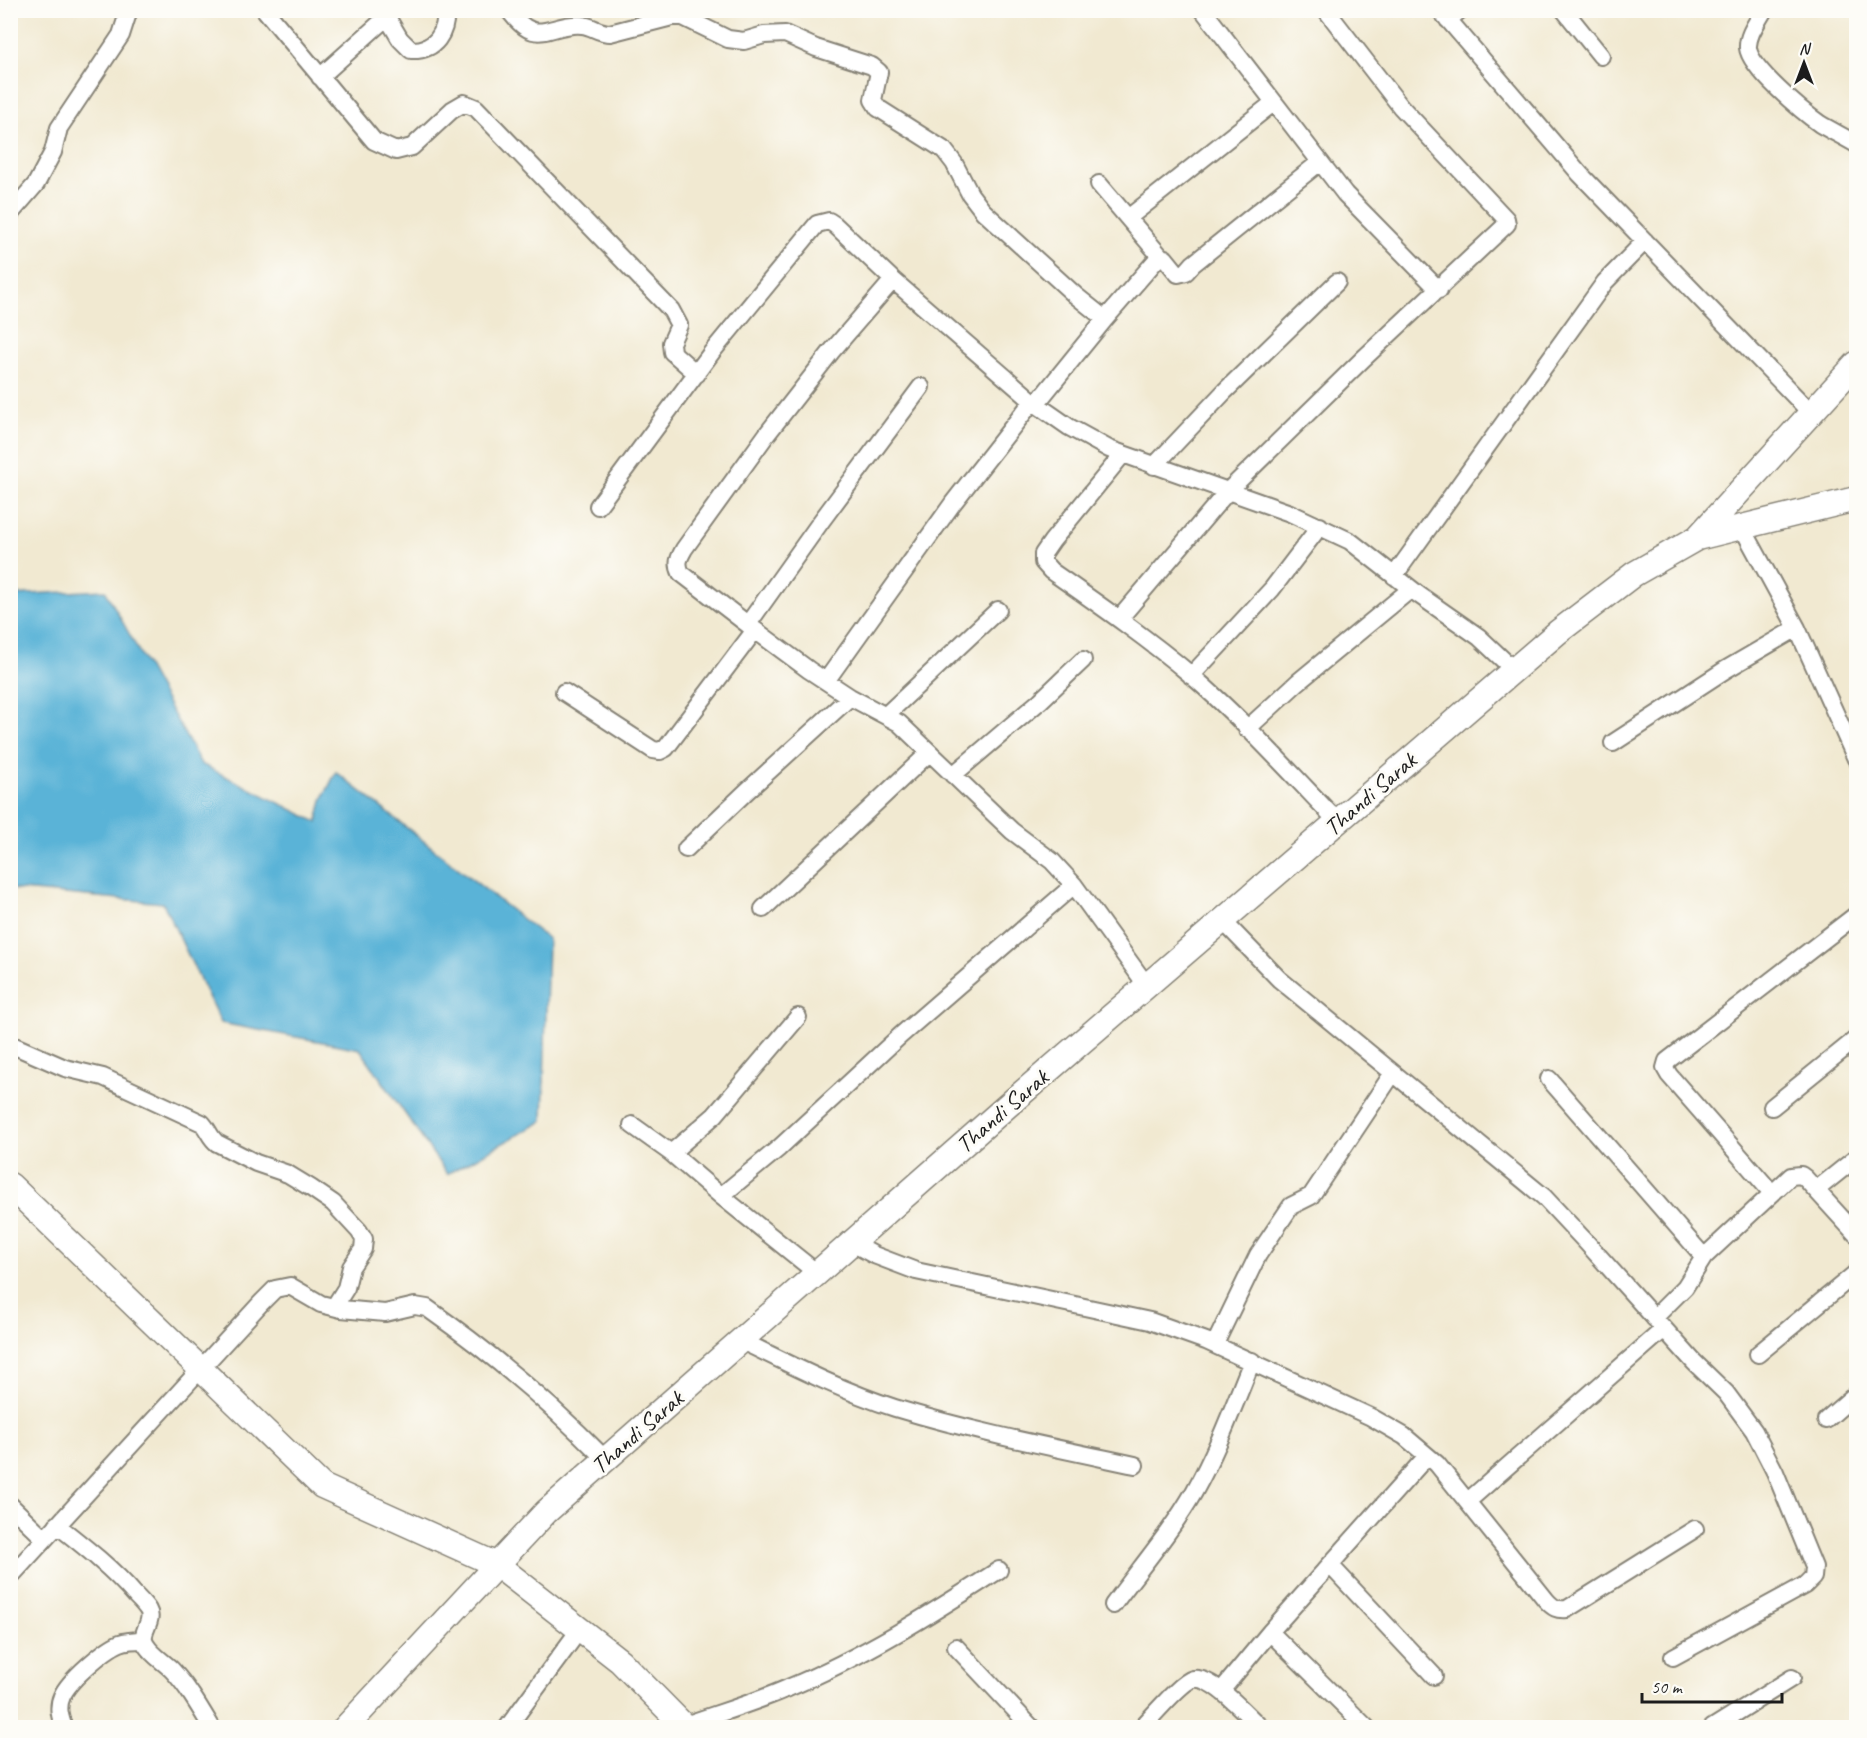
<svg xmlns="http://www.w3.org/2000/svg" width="1867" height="1738" viewBox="0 0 1867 1738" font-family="Caveat,sans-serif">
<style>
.water{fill:#5ab3d7;stroke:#3b687a;stroke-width:1.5}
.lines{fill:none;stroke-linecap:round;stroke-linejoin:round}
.street-casing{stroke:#868276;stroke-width:20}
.secondary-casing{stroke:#868276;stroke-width:27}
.street{stroke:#fff;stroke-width:16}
.secondary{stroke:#fff;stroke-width:24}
.labels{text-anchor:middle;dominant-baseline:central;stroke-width:6;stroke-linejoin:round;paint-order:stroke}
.street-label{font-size:24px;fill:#1c1c1c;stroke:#fdfcf7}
</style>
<rect width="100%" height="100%" fill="#fdfcf7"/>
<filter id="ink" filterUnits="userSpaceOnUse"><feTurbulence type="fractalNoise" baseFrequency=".0167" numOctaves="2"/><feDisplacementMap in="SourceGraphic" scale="12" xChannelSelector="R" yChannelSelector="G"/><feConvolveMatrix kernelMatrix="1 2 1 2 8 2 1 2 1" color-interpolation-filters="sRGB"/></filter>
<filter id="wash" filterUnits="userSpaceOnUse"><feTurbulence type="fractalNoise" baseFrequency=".008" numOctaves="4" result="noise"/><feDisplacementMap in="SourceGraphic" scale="24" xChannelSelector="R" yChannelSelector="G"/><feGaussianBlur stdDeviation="1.35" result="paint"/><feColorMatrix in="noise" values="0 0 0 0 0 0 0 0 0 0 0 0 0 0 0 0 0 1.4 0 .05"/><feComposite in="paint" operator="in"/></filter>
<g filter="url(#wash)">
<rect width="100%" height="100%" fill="#f1e9d1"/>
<!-- water -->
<path class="water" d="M 105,590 L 201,764 L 317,822 L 322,800 L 336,772 L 548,939 L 543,1121 L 447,1174 L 360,1049 L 221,1023 L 163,903 L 11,889 L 11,595 Z"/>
</g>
<g filter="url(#ink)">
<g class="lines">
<defs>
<path id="street" d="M 265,10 L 374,141 L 396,151 L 412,147 L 452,110 L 464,103 L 476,108 L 671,310 L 679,325 L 671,343 L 672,352 L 697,374
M 509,10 C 537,50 549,22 582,25 C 593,26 598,33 610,33 L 672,17 L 683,17 L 728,39 L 744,41 L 764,35 L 785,34 L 816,48 L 872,66 L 879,72 L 873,100 L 878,108 L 944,150 L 954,163 L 970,194 L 983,211 L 1075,295 L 1105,319 L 1036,404
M 1203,10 L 1345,194 L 1439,290
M 1440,10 L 1580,174 L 1811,413
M 1564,10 L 1601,56
M 1764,10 C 1758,21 1747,35 1748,48 C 1750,68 1803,112 1820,124 C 1832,131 1844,137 1856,144
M 1448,20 L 1460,10
M 320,77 L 387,17 L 400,39 L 411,50 C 436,51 446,33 446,10
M 1099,184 L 1161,257
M 10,214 L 36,184 L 53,152 L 59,128 L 121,35 L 129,10
M 1128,218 L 1273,103
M 1105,319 L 1158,258 L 1165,258 L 1178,274 L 1186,272 L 1193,264 L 1320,162
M 1123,454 L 1052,541 L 1043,554 L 1043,562 L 1051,571 C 1098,604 1147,638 1191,675 C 1243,720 1290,772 1338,822
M 1154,466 L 1225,391 L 1337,282
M 598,506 L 712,352 L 817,224 L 829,221 L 835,225 L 893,280
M 1742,527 L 1797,628 L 1856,759
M 1394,576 L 1605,282 L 1645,241
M 1119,619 L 1227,492 L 1363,359 L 1507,224 L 1506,219 L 1401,107 L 1326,10
M 748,624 L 822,520 L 921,387
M 755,630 L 681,573 C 676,563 679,558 684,549 L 767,434 L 831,352 L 893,280 L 1036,404 L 1069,427 L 1109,449 L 1290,513 L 1350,541 L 1419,595 L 1479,637 L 1514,670
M 1191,676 L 1272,589 L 1320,526
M 826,681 L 953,503 L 1032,402
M 564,692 L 653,750 L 660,751 L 666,748 L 755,630 L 809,670 L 850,697 L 899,723 L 1012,831 L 1052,861 L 1074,885 L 1147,986
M 886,715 L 998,610
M 1247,729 L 1298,682 L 1411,589
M 1613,743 L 1725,670 L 1797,628
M 953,775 L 1040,701 L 1083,660
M 686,849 L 747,791 L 850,697
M 763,909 L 929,753
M 1223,921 L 1279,979 L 1544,1197 L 1587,1243 L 1694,1362 L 1726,1393 L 1754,1431 L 1775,1472 L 1814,1567 L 1813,1577 L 1805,1585 L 1673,1657
M 10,1044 L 65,1068 L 103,1077 L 202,1123 C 208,1129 210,1138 217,1143 L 256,1163 L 288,1174 L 311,1188 L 333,1203 L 359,1231 L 364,1239 L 363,1249 L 351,1267 L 346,1288 L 334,1307
M 1549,1079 L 1704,1257
M 1772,1107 L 1856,1039
M 632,1125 L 671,1153 L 721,1196 L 817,1273
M 671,1153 L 715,1115 L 798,1017
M 1816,1190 L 1856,1158
M 1772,1193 L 1669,1075 L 1665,1068 L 1667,1061 L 1856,915
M 721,1196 L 779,1148 L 901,1035 L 1074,885
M 852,1243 L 874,1255 L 916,1271 L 1150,1321 L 1206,1341 L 1371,1417 L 1404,1436 L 1437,1464 L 1546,1600 C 1553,1608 1557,1610 1567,1609 L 1695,1529
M 1654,1318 L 1685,1287 L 1704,1257 L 1791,1176 L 1801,1175 L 1805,1178 L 1856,1234
M 740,1340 C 791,1365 842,1391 895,1408 C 974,1432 1055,1448 1135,1465
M 1215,1344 L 1258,1255 L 1291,1206 L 1311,1196 L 1393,1073
M 1758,1354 L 1856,1273
M 1826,1420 L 1856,1394
M 1468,1501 L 1664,1329
M 10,1505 L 45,1539
M 57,1525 C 85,1547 113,1569 136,1596 C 140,1600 145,1605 148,1610 C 155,1622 138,1632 146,1645 C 152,1655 164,1662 172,1670 C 188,1687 200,1708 212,1728
M 1330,1565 L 1434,1676
M 10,1577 L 261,1303 L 275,1289 L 290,1286 L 321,1304 L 341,1309 L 385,1313 L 415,1306 L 427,1308 C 491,1353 550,1403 605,1459
M 1113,1605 C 1140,1568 1171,1532 1194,1492 C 1217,1451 1234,1405 1252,1361
M 1270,1632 L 1367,1728
M 956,1647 L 1032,1728
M 1221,1691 L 1270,1632 L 1427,1456
M 685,1725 C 719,1713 754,1703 788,1688 C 863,1657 931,1614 999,1570
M 64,1728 C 60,1717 57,1707 62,1696 C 69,1680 105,1649 120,1643 C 128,1640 136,1640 144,1640
M 507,1728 L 580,1629
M 1141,1728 C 1152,1717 1181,1682 1193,1679 C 1212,1675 1247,1715 1261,1728
M 1712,1728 L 1792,1678"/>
<path id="secondary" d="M 1697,538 L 1856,364
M 10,1185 L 322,1486 L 497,1565 L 620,1661 L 686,1728
M 345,1728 L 546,1512 L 1007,1106 L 1558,632 L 1634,574 L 1697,538 L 1856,499"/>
</defs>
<!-- street casing -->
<use href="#street" class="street-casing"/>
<!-- secondary casing -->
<use href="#secondary" class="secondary-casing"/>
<!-- street -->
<use href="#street" class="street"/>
<!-- secondary -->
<use href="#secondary" class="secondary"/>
</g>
</g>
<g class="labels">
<!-- street labels -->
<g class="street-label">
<text transform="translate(1370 794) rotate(-41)">Thandi Sarak</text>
<text transform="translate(1002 1111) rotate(-41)">Thandi Sarak</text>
<text transform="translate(637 1432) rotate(-41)">Thandi Sarak</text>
</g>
</g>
<!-- margin -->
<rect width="1867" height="1738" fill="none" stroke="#fdfcf7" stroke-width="36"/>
<!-- north arrow -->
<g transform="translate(1804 63)" stroke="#fdfcf7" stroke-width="4.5" paint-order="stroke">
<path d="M0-4.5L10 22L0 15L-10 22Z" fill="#1c1c1c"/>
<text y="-9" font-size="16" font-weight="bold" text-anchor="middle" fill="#1c1c1c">N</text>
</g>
<!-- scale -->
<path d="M1642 1693v9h140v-9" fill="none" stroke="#1c1c1c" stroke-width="3"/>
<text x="1651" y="1693" font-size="18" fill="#1c1c1c" stroke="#fdfcf7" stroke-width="4.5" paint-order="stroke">50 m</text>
</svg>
